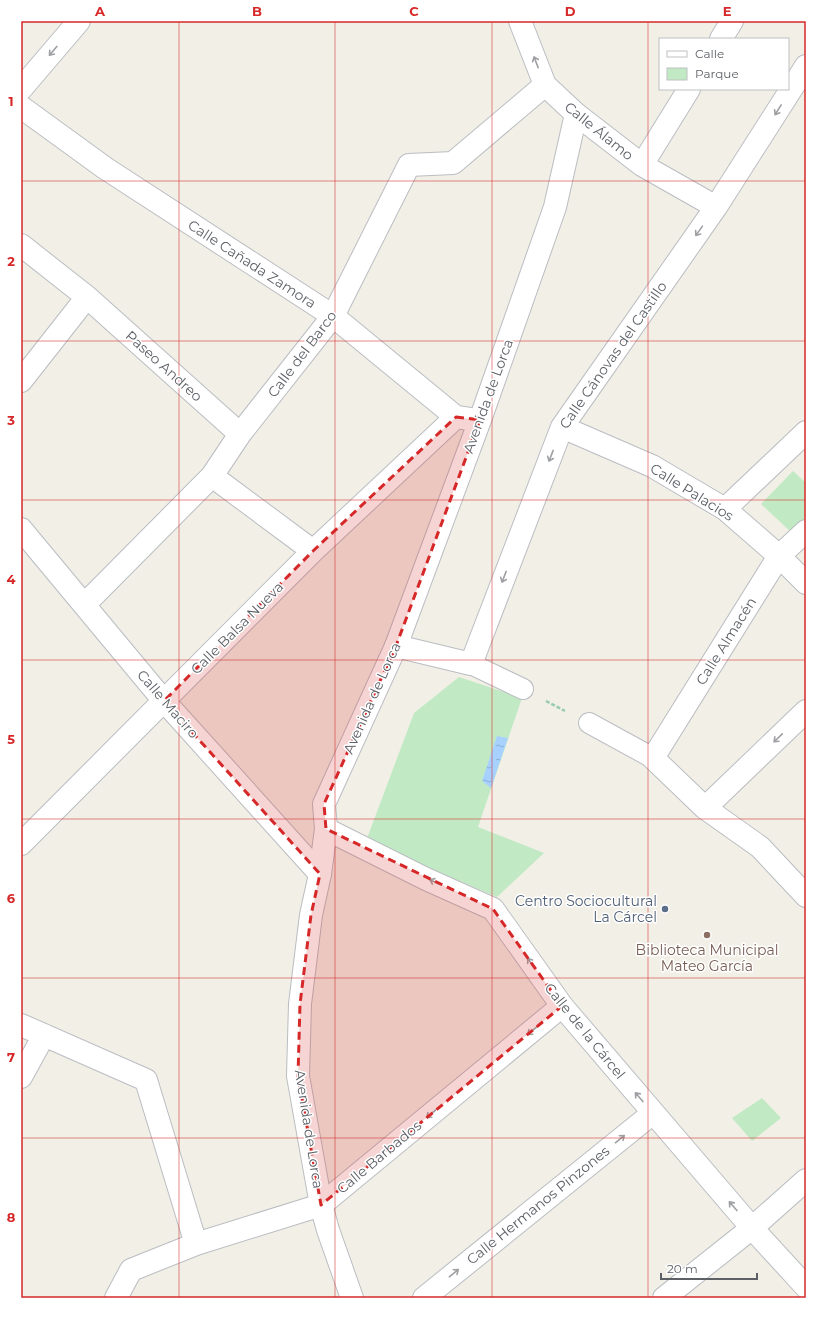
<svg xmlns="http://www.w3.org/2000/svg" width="827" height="1319" viewBox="0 0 827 1319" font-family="Montserrat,sans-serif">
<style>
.green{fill:#c1eac4}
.water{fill:url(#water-ripples)}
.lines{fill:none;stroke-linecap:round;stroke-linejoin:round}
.pedestrian-casing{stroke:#babdc2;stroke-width:22}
.minor-casing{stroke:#babdc2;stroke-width:24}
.tertiary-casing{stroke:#babdc2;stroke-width:24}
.path{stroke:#99cbac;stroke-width:2.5;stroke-dasharray:4 2;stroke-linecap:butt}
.pedestrian{stroke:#fff;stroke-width:20}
.minor{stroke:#fff;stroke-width:22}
.tertiary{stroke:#fff;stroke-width:22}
.oneway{stroke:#9ea0a4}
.marked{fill:#d62828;fill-opacity:0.2;stroke:#d62828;stroke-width:3;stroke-dasharray:8 5;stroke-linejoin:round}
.grid{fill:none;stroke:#d62828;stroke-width:1;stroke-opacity:0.55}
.service-dot{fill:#5c6f8a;stroke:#fff;stroke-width:1.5}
.education-dot{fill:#8d6e63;stroke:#fff;stroke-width:1.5}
.labels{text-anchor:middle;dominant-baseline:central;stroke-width:3;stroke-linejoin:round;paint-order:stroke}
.street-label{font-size:14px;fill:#5d6167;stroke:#fff}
.service-label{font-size:14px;fill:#4e5e75;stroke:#fff;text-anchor:end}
.education-label{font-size:14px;fill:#785e54;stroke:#fff}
.neatline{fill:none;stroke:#d62828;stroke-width:1.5}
.grid-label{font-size:13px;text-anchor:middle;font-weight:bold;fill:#d62828}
</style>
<defs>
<pattern id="water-ripples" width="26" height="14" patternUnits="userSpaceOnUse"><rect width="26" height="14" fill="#a7d2ff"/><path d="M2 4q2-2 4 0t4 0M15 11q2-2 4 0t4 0" fill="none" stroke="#8baed2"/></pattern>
</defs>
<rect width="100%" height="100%" fill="#f1efe6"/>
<!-- green -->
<path class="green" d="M 793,471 L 806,483 L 806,517 L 791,532 L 761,504 Z
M 459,677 L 522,698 L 478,827 L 544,853 L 497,897 L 366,841 L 414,713 Z
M 762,1098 L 781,1118 L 752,1141 L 732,1118 Z"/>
<!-- water -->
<path class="water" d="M 497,736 L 508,738 L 491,788 L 482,781 Z"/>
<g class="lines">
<defs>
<path id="pedestrian" d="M 471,664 L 523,689
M 589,723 L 653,758"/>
<path id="minor" d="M 721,39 L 732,21
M 21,89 L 79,21
M 21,107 L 105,168 L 333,316 L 456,417 L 470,419
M 576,114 L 642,165 L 716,207
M 642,165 L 689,89
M 21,245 L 87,297 L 240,434
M 21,381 L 87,297
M 562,427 L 652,466 L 725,509 L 779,556 L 806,583
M 212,476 L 313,551
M 725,509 L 806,432
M 21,529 L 164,701 L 320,874
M 806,531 L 779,556 L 653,758 L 705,808 L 760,847 L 806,896
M 84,605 L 212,476 L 240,434 L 333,316 L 409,165 L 453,163 L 545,85
M 396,646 L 471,664 L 562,427 L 716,207 L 806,66
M 705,808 L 806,711
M 326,829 L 426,879 L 493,909 L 562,1006 L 752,1228 L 806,1287
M 21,844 L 313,551 L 456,417
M 21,1025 L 146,1080 L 196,1244
M 21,1077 L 44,1035
M 116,1298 L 131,1270 L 196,1244 L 321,1205 L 562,1006
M 424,1298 L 653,1113
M 664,1298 L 752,1228 L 806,1180"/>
<path id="tertiary" d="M 352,1298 L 328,1230 L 321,1205 L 298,1076 L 300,1004 L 311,915 L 320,874 L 326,829 L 324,804 L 396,646 L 480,420 L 555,207 L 576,114 L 545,85 L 520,21"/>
</defs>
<!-- pedestrian casing -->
<use href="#pedestrian" class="pedestrian-casing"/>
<!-- minor casing -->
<use href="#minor" class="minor-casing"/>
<!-- tertiary casing -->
<use href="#tertiary" class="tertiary-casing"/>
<!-- path -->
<path class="path" d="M 546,701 L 565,711"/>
<!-- pedestrian -->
<use href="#pedestrian" class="pedestrian"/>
<!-- minor -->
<use href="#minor" class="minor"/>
<!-- tertiary -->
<use href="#tertiary" class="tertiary"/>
</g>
<!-- one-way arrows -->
<defs><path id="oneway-shaft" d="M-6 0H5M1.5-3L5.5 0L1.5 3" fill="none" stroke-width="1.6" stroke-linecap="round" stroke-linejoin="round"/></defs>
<g class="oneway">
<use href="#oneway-shaft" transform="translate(53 51) rotate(130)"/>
<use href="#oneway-shaft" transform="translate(536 62) rotate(-111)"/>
<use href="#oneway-shaft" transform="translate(778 110) rotate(122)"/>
<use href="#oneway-shaft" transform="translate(699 231) rotate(125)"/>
<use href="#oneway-shaft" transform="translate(551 456) rotate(111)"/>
<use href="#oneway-shaft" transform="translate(504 577) rotate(111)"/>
<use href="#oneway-shaft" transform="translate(778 738) rotate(136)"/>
<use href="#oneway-shaft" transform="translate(435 882) rotate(-155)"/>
<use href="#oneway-shaft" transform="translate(531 963) rotate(-125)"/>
<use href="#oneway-shaft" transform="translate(532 1031) rotate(140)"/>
<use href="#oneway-shaft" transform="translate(639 1097) rotate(-131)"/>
<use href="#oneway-shaft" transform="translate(431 1114) rotate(140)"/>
<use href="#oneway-shaft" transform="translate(620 1139) rotate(-39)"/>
<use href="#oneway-shaft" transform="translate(733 1206) rotate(-131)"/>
<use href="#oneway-shaft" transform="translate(454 1273) rotate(-39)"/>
</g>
<!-- marked area -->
<path class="marked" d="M 456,417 L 480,420 L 396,646 L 324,804 L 326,829 L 493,909 L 562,1006 L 321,1205 L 298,1076 L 300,1004 L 311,915 L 320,874 L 164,701 L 313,551 Z"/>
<!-- grid -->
<path class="grid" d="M 179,21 L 179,1298M 335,21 L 335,1298M 492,21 L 492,1298M 648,21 L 648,1298M 21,181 L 806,181M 21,341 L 806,341M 21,500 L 806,500M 21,660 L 806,660M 21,819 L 806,819M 21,978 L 806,978M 21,1138 L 806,1138"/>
<!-- markers -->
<circle class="service-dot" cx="665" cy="909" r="4"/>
<circle class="education-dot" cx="707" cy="935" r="4"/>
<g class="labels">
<!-- street labels -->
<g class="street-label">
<text transform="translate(599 131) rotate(39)">Calle Álamo</text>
<text transform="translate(252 264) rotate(33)">Calle Cañada Zamora</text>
<text transform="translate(302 354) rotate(-53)">Calle del Barco</text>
<text transform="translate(613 355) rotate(-55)">Calle Cánovas del Castillo</text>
<text transform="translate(164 366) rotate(42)">Paseo Andreo</text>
<text transform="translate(488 396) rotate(-70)">Avenida de Lorca</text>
<text transform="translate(692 492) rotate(32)">Calle Palacios</text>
<text transform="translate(237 628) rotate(-45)">Calle Balsa Nueva</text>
<text transform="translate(726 641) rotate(-58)">Calle Almacén</text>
<text transform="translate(372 698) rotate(-66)">Avenida de Lorca</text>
<text transform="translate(168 704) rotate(49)">Calle Maciro</text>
<text transform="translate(585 1031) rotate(51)">Calle de la Cárcel</text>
<text transform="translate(309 1129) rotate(81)">Avenida de Lorca</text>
<text transform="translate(379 1157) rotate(-40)">Calle Barbados</text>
<text transform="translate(538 1205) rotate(-39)">Calle Hermanos Pinzones</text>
</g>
<!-- service labels -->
<g class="service-label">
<text x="657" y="901">Centro Sociocultural<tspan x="657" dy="16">La Cárcel</tspan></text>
</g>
<!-- education labels -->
<g class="education-label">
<text x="707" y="950">Biblioteca Municipal<tspan x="707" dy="16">Mateo García</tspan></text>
</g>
</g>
<!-- border -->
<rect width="827" height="1319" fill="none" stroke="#ffffff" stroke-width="44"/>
<!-- legend -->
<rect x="659" y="38" width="130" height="52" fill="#ffffff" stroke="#bec0c2"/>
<rect x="667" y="51" width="20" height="6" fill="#ffffff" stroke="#bec0c2"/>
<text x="695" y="58" font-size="12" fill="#5d6167">Calle</text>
<rect x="667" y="68" width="20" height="12" fill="#c1eac4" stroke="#bec0c2"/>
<text x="695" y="78" font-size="12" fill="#5d6167">Parque</text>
<!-- scale -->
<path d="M661 1273v6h96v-6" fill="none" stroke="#5d6167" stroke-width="2"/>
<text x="667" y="1273" font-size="12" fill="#5d6167" stroke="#ffffff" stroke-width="3" paint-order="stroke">20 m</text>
<rect x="22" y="22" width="783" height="1275" class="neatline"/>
<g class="grid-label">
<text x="100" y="16">A</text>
<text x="257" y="16">B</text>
<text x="414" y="16">C</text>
<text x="570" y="16">D</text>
<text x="727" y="16">E</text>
<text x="11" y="106">1</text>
<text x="11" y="266">2</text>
<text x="11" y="425">3</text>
<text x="11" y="584">4</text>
<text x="11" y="744">5</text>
<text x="11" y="903">6</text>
<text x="11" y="1062">7</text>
<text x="11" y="1222">8</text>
</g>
</svg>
